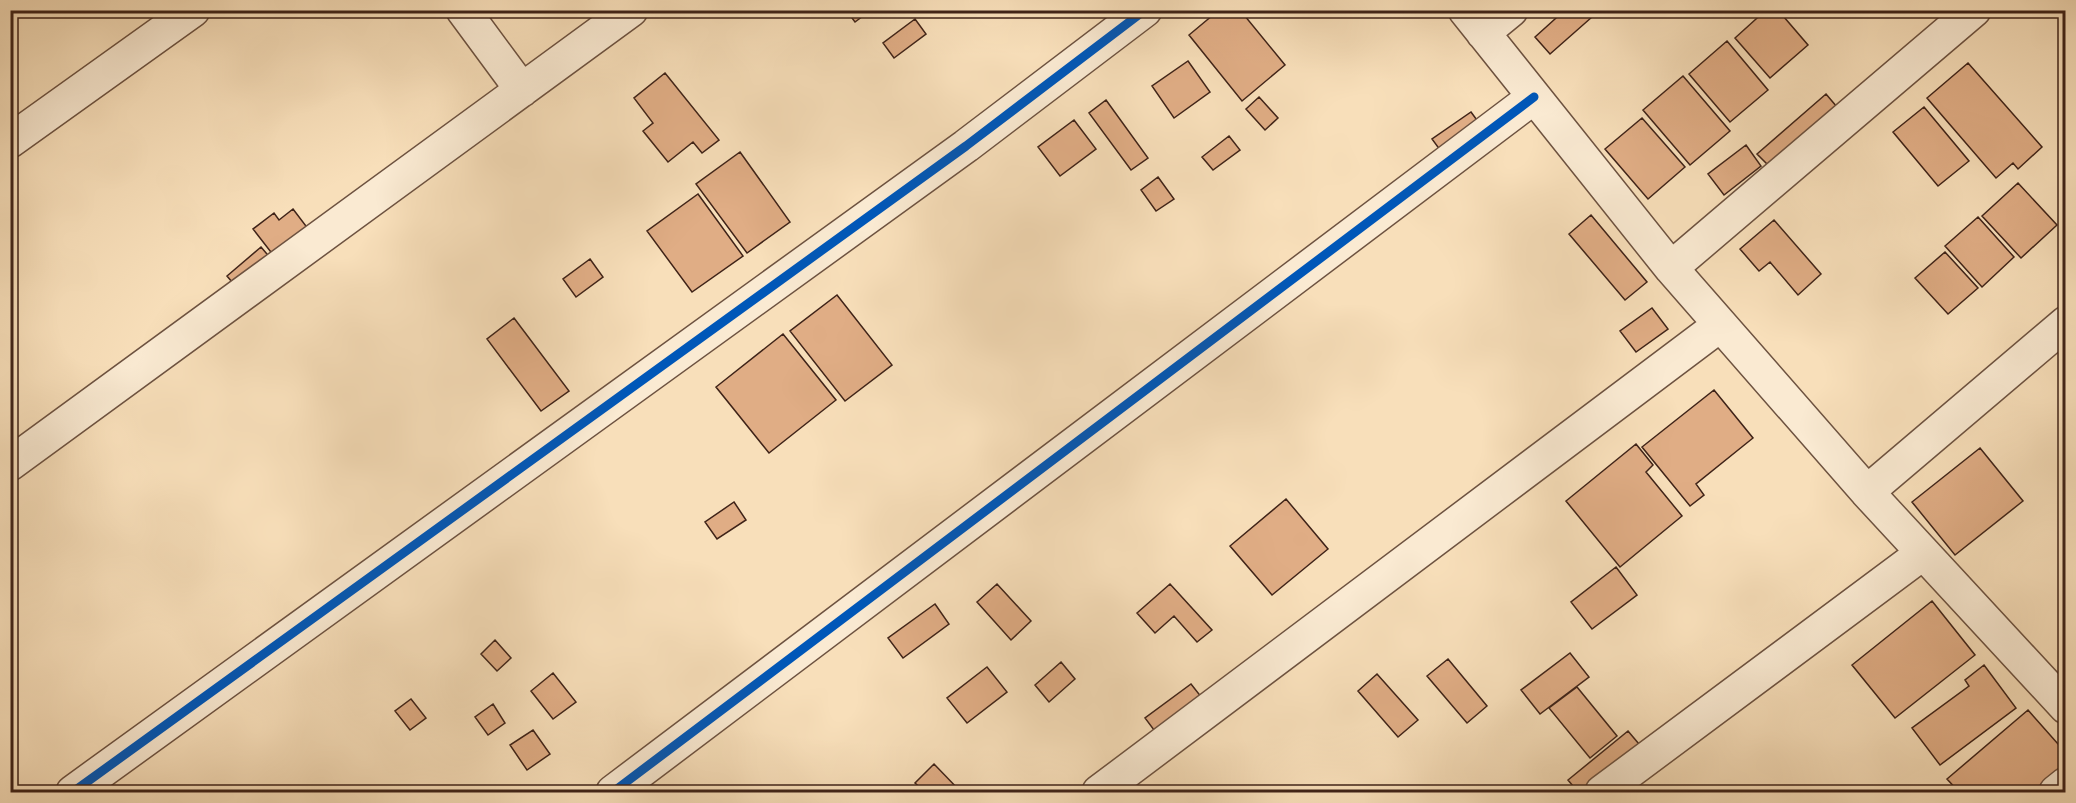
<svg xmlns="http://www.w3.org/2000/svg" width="2076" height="803" viewBox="0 0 2076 803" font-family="'IM FELL Great Primer',serif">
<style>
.building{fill:#e0ad85;stroke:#3f2318;stroke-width:1.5}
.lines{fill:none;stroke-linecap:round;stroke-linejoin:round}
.minor-casing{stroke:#6d5240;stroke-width:36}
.minor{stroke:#faead2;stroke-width:33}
.cycleway-casing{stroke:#faead2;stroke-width:13}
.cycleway{stroke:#0057b8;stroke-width:9}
</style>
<rect width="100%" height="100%" fill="#f8dfba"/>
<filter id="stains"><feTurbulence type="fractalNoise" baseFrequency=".00333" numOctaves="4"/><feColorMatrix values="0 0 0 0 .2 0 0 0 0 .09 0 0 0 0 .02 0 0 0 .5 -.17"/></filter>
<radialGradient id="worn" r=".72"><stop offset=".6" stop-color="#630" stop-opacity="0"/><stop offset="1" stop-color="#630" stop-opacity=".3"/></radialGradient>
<!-- building -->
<path class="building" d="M 846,10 L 871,10 L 855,22 Z
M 1219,10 L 1240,10 L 1285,65 L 1242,101 L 1189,35 Z
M 1565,10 L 1586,10 L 1592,17 L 1550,54 L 1535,37 Z
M 1766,10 L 1778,10 L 1808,45 L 1770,78 L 1735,38 Z
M 915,19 L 926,34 L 894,58 L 883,43 Z
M 1727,41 L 1768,90 L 1730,122 L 1689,74 Z
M 1188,61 L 1210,92 L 1174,118 L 1152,86 Z
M 1968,63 L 2042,147 L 2018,169 L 2013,163 L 1996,178 L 1927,98 Z
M 665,73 L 719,140 L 702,153 L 693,142 L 668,162 L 643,131 L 653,123 L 634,98 Z
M 1683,76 L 1730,131 L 1690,165 L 1643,110 Z
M 1826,94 L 1837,107 L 1769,166 L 1757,154 Z
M 1259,97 L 1278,118 L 1265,130 L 1246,109 Z
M 1106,100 L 1148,158 L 1131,170 L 1089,113 Z
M 1924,107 L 1969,161 L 1938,186 L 1893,132 Z
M 1471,112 L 1482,127 L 1443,154 L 1432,139 Z
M 1642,118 L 1685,167 L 1648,199 L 1605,149 Z
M 1074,120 L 1096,149 L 1060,176 L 1038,147 Z
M 1229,136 L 1240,150 L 1213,170 L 1202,157 Z
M 1746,145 L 1761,166 L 1724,195 L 1708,174 Z
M 740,152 L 790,222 L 747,253 L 696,184 Z
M 1158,177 L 1174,199 L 1156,211 L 1141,190 Z
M 2018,183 L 2057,225 L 2021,258 L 1982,216 Z
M 698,194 L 743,256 L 692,292 L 647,231 Z
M 293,209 L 309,230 L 274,256 L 253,229 L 274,213 L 279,220 Z
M 1591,215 L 1647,282 L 1625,300 L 1569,234 Z
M 1978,217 L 2014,257 L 1982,287 L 1945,246 Z
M 1774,220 L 1821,274 L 1798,295 L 1770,262 L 1759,271 L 1740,249 Z
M 261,247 L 272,260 L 238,289 L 227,276 Z
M 1945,252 L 1978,288 L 1948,314 L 1915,278 Z
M 590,259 L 603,277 L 576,297 L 563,279 Z
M 837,295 L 892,365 L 845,401 L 790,331 Z
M 1652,308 L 1668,329 L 1636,352 L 1620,331 Z
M 514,318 L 569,391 L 541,411 L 487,339 Z
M 783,334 L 836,400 L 769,453 L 716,387 Z
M 1714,390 L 1753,438 L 1696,484 L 1704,495 L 1690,506 L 1642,447 Z
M 1636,444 L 1653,465 L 1646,472 L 1682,516 L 1620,567 L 1566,501 Z
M 1980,448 L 2023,501 L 1955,555 L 1912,502 Z
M 1286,499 L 1328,549 L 1272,595 L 1230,546 Z
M 734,502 L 746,520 L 717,539 L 705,522 Z
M 1616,567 L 1637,595 L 1592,629 L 1571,602 Z
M 997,584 L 1031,621 L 1011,640 L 977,602 Z
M 1170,584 L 1212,630 L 1197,642 L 1174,616 L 1155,633 L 1137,613 Z
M 1932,601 L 1975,655 L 1895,718 L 1852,665 Z
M 935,604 L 949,624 L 903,658 L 888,638 Z
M 495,640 L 511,658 L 497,671 L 481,654 Z
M 1570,653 L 1589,677 L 1540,714 L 1521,690 Z
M 1448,659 L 1487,706 L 1467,723 L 1427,676 Z
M 1061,662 L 1075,679 L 1049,702 L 1035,685 Z
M 1984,665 L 2016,708 L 1940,765 L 1912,728 L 1969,686 L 1965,680 Z
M 987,667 L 1007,692 L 967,723 L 947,698 Z
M 553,673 L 576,702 L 553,719 L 531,691 Z
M 1377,674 L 1418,720 L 1398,737 L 1358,691 Z
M 1191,684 L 1206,703 L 1160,738 L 1145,718 Z
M 1577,687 L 1617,736 L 1590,758 L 1549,708 Z
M 411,699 L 426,718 L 410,730 L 395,711 Z
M 493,704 L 505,723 L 488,735 L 475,717 Z
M 2028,710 L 2066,753 L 2066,773 L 2043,792 L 1959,792 L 1947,779 Z
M 533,730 L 550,754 L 527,770 L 510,745 Z
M 1628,731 L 1644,750 L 1592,792 L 1578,792 L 1568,780 Z
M 934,764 L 961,792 L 925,792 L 915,783 Z"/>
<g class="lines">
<defs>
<path id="minor" d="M 463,10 L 522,90
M 1465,10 L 1671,268 L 1867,492 L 2066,707
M 1483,33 L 1511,10
M 10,141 L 193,10
M 1671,268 L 1974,10
M 10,464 L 631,10
M 1867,492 L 2066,323
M 73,792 L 966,146 L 1145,10
M 613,792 L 1534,97
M 1099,792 L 1720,325
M 1602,792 L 1923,553
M 2056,792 L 2066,784"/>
</defs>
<!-- minor casing -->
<use href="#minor" class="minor-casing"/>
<!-- minor -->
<use href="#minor" class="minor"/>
<defs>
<path id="cycleway" d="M 73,792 L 966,146 L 1145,10
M 613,792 L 1534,97"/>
</defs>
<!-- cycleway casing -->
<use href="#cycleway" class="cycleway-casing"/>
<!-- cycleway -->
<use href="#cycleway" class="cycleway"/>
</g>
<!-- margin -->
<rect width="2076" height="803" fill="none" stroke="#f8dfba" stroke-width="36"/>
<rect x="12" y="12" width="2052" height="779" fill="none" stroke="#3f2318" stroke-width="3"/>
<rect x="18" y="18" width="2040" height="767" fill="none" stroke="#3f2318" stroke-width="1.5"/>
<rect width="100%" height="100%" filter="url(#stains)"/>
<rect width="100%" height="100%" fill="url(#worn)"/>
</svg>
